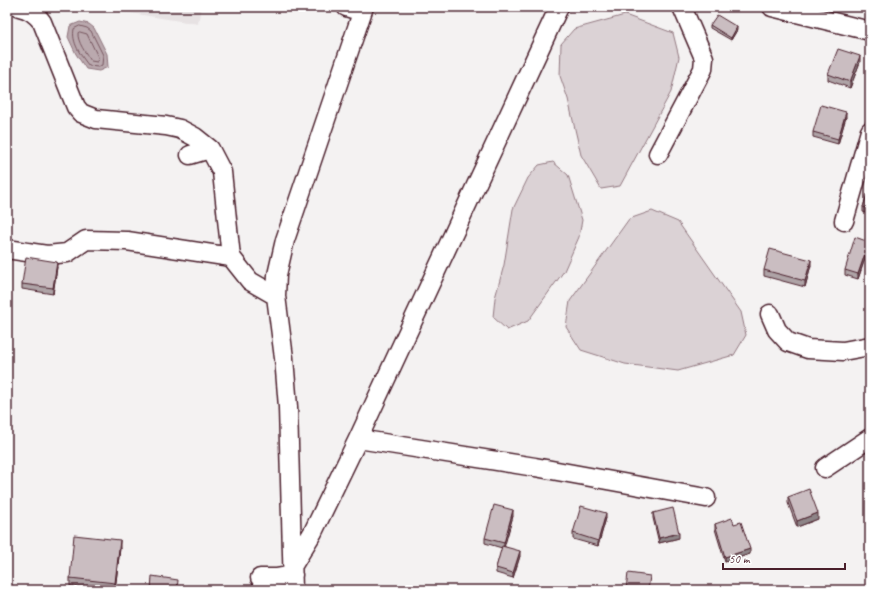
<svg xmlns="http://www.w3.org/2000/svg" width="877" height="597" viewBox="0 0 877 597" font-family="Caveat,sans-serif">
<style>
.built{fill:#e7e2e3}
.green{fill:#dbd2d5;stroke:#927880}
.water{fill:#baa9ae;stroke:#8d727a}
.lines{fill:none;stroke-linecap:round;stroke-linejoin:round}
.shore{stroke:#77565f;stroke-width:1}
.minor-casing{stroke:#4a1f2b;stroke-width:21}
.minor{stroke:#fff;stroke-width:18}
.wall{fill:#aea3a6;stroke:#4a1f2b}
.shaded-wall{fill:#8d8487;stroke:#4a1f2b}
.building{fill:#cabdc1;stroke:#4a1f2b}
</style>
<rect width="100%" height="100%" fill="#f4f2f2"/>
<filter id="ink" filterUnits="userSpaceOnUse"><feTurbulence type="fractalNoise" baseFrequency=".025" numOctaves="2"/><feDisplacementMap in="SourceGraphic" scale="8" xChannelSelector="R" yChannelSelector="G"/><feConvolveMatrix kernelMatrix="1 2 1 2 8 2 1 2 1" color-interpolation-filters="sRGB"/></filter>
<g filter="url(#ink)">
<!-- built -->
<path class="built" d="M 94,7 L 201,7 L 198,24 Z"/>
<!-- green -->
<path class="green" d="M 625,15 L 673,33 L 679,57 L 671,92 L 620,186 L 601,189 L 581,155 L 568,99 L 560,76 L 561,44 L 574,29 Z
M 553,162 L 568,175 L 582,220 L 579,237 L 564,271 L 528,321 L 507,330 L 493,317 L 495,298 L 504,265 L 513,209 L 528,178 L 539,165 Z
M 652,211 L 678,222 L 741,312 L 746,335 L 734,355 L 678,371 L 625,364 L 581,350 L 566,327 L 570,301 L 629,219 Z"/>
<!-- water -->
<path class="water" d="M 80,22 L 89,24 L 94,28 L 107,54 L 108,67 L 99,71 L 86,69 L 76,54 L 68,37 L 70,26 Z"/>
<g class="lines">
<!-- shore -->
<path class="shore" d="M 80,26 L 87,28 L 91,31 L 103,55 L 102,65 L 98,67 L 89,66 C 81,56 71,42 74,29 Z
M 80,32 L 87,34 L 98,57 L 97,62 L 91,61 C 86,53 77,42 78,33 Z"/>
<defs>
<path id="minor" d="M 19,7 C 29,9 35,13 42,22 L 76,107 L 81,113 L 96,119 L 166,126 L 180,129 L 195,137 L 210,149 L 222,172 L 231,257 L 250,281 L 276,296
M 346,7 L 362,12
M 772,7 L 870,31
M 658,154 L 703,69 L 704,58 L 682,7
M 190,155 L 210,149
M 844,221 L 870,131
M 7,249 L 47,255 L 67,253 L 86,240 L 127,241 L 231,257
M 770,314 L 777,330 L 788,342 L 808,349 L 843,351 L 870,346
M 358,439 L 535,467 L 706,498
M 825,468 L 870,438
M 293,565 L 313,532 L 358,439 L 559,7
M 260,578 L 276,578 L 293,575
M 293,590 L 288,407 L 284,358 L 276,296 L 277,275 L 285,240 L 364,7"/>
</defs>
<!-- minor casing -->
<use href="#minor" class="minor-casing"/>
<!-- minor -->
<use href="#minor" class="minor"/>
</g>
<!-- wall -->
<path class="wall" d="M 710,25 L 737,30 L 731,40 L 710,28 Z
M 860,62 L 850,88 L 828,80 L 828,74 Z
M 846,117 L 838,144 L 813,137 L 813,132 Z
M 870,186 L 870,214 L 863,212 L 863,207 Z
M 869,247 L 858,279 L 845,275 L 845,270 Z
M 811,265 L 805,287 L 764,276 L 764,270 Z
M 57,267 L 53,294 L 22,289 L 22,284 Z
M 788,497 L 818,519 L 797,527 L 788,503 Z
M 653,513 L 679,538 L 659,543 L 653,518 Z
M 513,516 L 504,546 L 520,556 L 513,578 L 496,573 L 496,568 L 502,548 L 485,543 L 485,538 Z
M 606,518 L 598,546 L 573,539 L 573,533 Z
M 715,524 L 734,524 L 750,554 L 725,562 L 715,529 Z
M 120,548 L 115,590 L 110,590 L 70,586 L 70,578 Z"/>
<!-- shaded-wall -->
<path class="shaded-wall" d="M 737,27 L 737,30 L 731,40 L 731,38 Z
M 860,56 L 860,62 L 850,88 L 850,82 Z
M 846,112 L 846,117 L 838,144 L 838,139 Z
M 869,242 L 869,247 L 858,279 L 858,274 Z
M 811,260 L 811,265 L 805,287 L 805,281 Z
M 57,262 L 57,267 L 53,294 L 53,288 Z
M 513,510 L 513,516 L 504,548 L 504,543 Z
M 606,513 L 606,518 L 598,546 L 598,541 Z
M 818,513 L 818,519 L 797,527 L 797,521 Z
M 679,533 L 679,538 L 659,543 L 659,538 Z
M 120,540 L 120,548 L 115,590 L 115,583 Z
M 750,549 L 750,554 L 725,562 L 725,557 Z
M 520,551 L 520,556 L 513,578 L 513,573 Z"/>
<!-- building -->
<path class="building" d="M 717,15 L 737,27 L 731,38 L 710,25 Z
M 838,49 L 860,56 L 850,82 L 828,74 Z
M 821,105 L 846,112 L 838,139 L 813,132 Z
M 870,186 L 870,209 L 863,207 Z
M 855,237 L 869,242 L 858,274 L 845,270 Z
M 770,249 L 811,260 L 805,281 L 764,270 Z
M 26,257 L 57,262 L 53,288 L 22,284 Z
M 809,489 L 818,513 L 797,521 L 788,497 Z
M 494,505 L 513,510 L 504,543 L 485,538 Z
M 581,506 L 606,513 L 598,541 L 573,533 Z
M 673,508 L 679,533 L 659,538 L 653,513 Z
M 732,518 L 734,524 L 741,522 L 750,549 L 725,557 L 715,524 Z
M 74,535 L 120,540 L 115,583 L 70,578 Z
M 502,546 L 520,551 L 513,573 L 496,568 Z
M 628,573 L 650,576 L 648,590 L 626,590 Z
M 152,576 L 178,580 L 177,590 L 151,590 Z"/>
</g>
<!-- margin -->
<rect width="877" height="597" fill="none" stroke="#fff" stroke-width="24"/>
<rect x="12" y="12" width="853" height="573" fill="none" stroke="#4a1f2b" stroke-width="1.5" filter="url(#ink)"/>
<!-- scale -->
<path d="M723 563v6h122v-6" fill="none" stroke="#4a1f2b" stroke-width="2"/>
<text x="729" y="563" font-size="12" fill="#4a1f2b" stroke="#ffffff" stroke-width="3" paint-order="stroke">50 m</text>
</svg>
